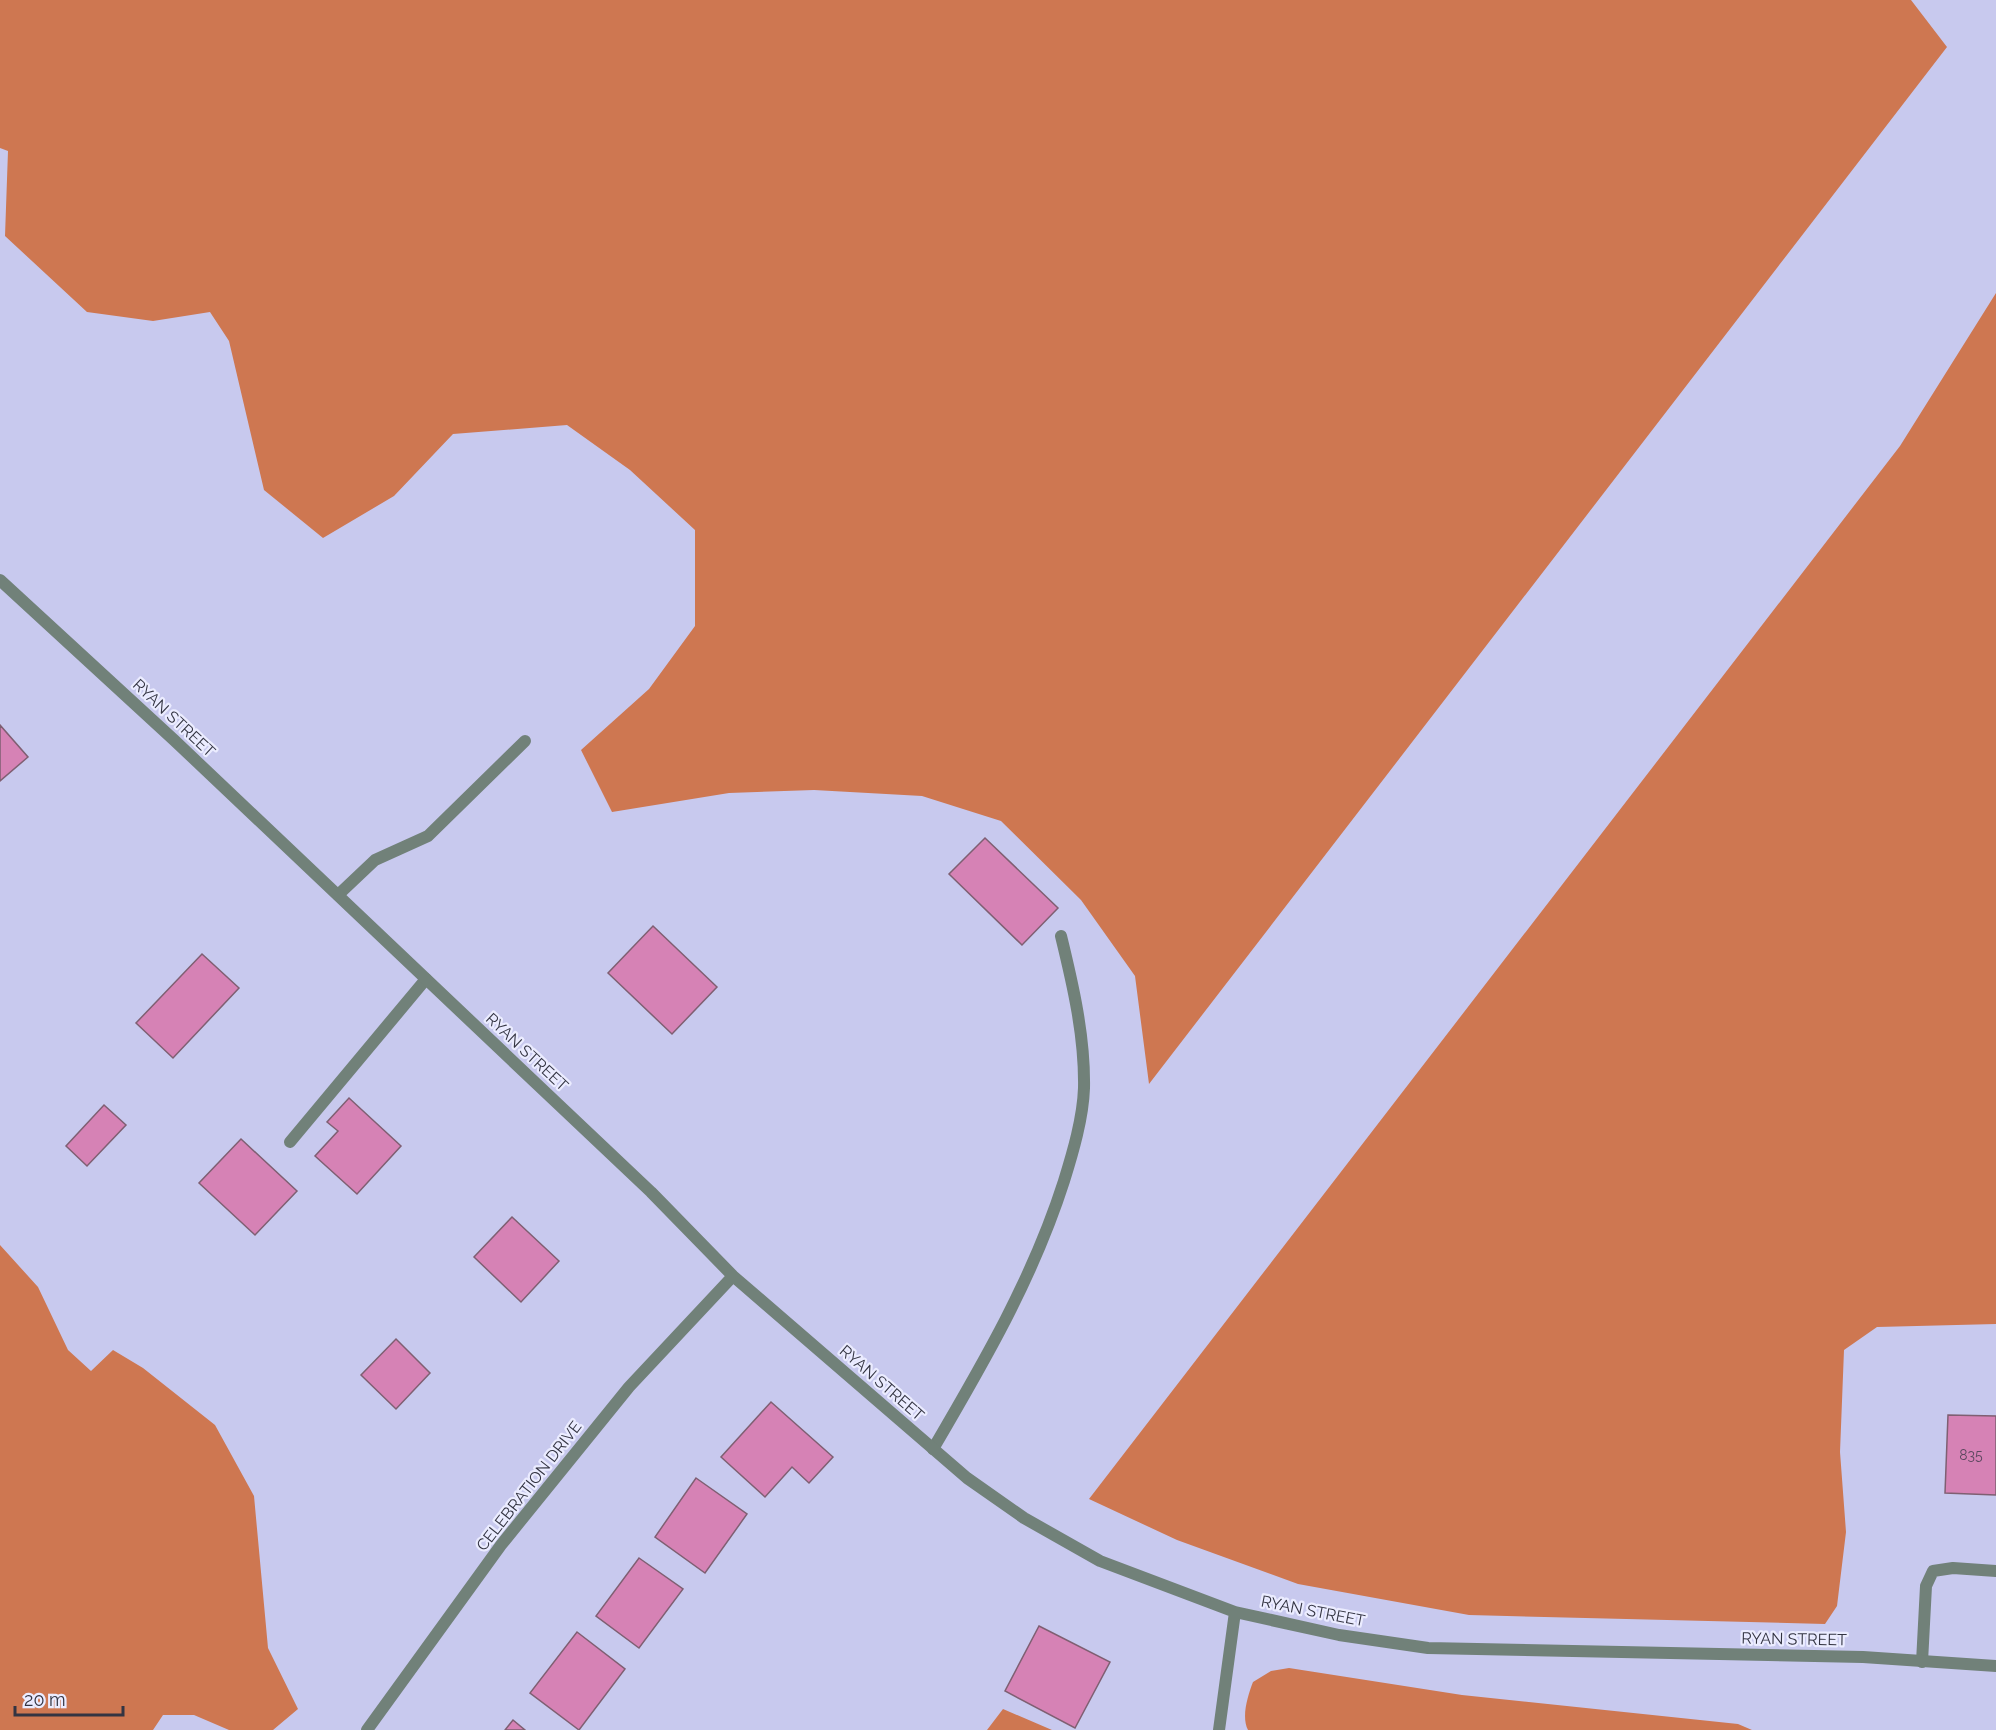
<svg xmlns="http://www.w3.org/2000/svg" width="1996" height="1730" viewBox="0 0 1996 1730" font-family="Raleway,sans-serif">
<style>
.forest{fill:#ce7751}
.building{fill:#d682b5;stroke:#7f5f72;stroke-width:1.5}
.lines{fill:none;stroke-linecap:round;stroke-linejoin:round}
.service{stroke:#718179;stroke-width:12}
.minor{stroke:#718179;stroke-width:12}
.labels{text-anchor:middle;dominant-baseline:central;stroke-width:4.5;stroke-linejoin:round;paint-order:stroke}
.number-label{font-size:14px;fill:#5c485f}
.street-label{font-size:16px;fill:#333442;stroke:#ebecff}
</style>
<rect width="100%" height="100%" fill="#c8c9ee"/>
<!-- forest -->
<path class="forest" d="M 0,0 L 1911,0 L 1947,47 L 1149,1084 L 1135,976 L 1081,900 L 1001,821 L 922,796 L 814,790 L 729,793 L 612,812 L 581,750 L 649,689 L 695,626 L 695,530 L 630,470 L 567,425 L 453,434 L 394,496 L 323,538 L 264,490 L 229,341 L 210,312 L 153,321 L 87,312 L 5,236 L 8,151 L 0,148 Z
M 1996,293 L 1996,1324 L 1877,1327 L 1844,1350 L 1840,1452 L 1846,1532 L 1837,1606 L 1825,1624 L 1469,1615 L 1298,1584 L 1177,1540 L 1089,1499 L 1900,446 Z
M 0,1245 L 38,1287 L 68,1350 L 91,1371 L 113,1350 L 143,1368 L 215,1425 L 254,1496 L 268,1648 L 298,1709 L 273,1730 L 229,1730 L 194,1715 L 163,1715 L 153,1730 L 0,1730 Z
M 1289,1668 L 1462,1695 L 1738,1724 L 1752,1730 L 1248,1730 C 1241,1717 1248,1695 1253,1682 L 1271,1671 Z
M 1003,1709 L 1052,1730 L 987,1730 Z"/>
<!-- building -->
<path class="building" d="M 0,725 L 28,757 L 0,781 Z
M 985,838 L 1058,908 L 1022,945 L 949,874 Z
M 653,926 L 717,987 L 672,1034 L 608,973 Z
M 202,954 L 239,988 L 173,1058 L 136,1023 Z
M 349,1098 L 401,1146 L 357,1194 L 315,1156 L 338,1131 L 327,1122 Z
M 104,1105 L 126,1125 L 87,1166 L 66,1146 Z
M 241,1139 L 297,1191 L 255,1235 L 199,1183 Z
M 512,1217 L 559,1261 L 521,1302 L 474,1257 Z
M 396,1339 L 430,1373 L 396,1409 L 361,1375 Z
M 771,1402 L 833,1457 L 809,1483 L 792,1467 L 765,1497 L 721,1457 Z
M 1948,1415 L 1996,1416 L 1996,1495 L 1945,1493 Z
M 696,1478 L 747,1514 L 705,1573 L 655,1537 Z
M 639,1558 L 683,1589 L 639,1648 L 596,1616 Z
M 1039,1626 L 1110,1662 L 1075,1728 L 1005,1691 Z
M 577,1632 L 625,1669 L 579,1730 L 530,1693 Z
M 513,1720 L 525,1730 L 505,1730 Z"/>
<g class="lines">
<!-- service -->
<path class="service" d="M 338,895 L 375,860 L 428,836 L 525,741
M 290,1142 L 426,979
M 933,1449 C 984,1362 1033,1278 1064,1181 C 1073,1152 1083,1118 1084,1088 C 1085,1037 1073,985 1061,936
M 1922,1662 L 1926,1586 L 1933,1571 L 1953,1568 L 1996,1571"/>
<!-- minor -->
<path class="minor" d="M 0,580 L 174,740 L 559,1105 L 651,1192 L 733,1276 L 967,1478 L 1024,1518 L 1100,1561 L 1235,1612 L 1339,1635 L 1428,1648 L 1863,1657 L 1996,1666
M 367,1730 L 501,1545 L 629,1387 L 733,1276
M 1219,1730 L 1235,1612"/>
</g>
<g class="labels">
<!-- number labels -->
<g class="number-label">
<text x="1971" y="1455">835</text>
</g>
<!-- street labels -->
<g class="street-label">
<text transform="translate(174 718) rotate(43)">RYAN STREET</text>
<text transform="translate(527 1052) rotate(43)">RYAN STREET</text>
<text transform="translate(882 1383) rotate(41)">RYAN STREET</text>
<text transform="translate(529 1486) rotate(-52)">CELEBRATION DRIVE</text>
<text transform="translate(1313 1611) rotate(11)">RYAN STREET</text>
<text transform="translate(1794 1639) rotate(1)">RYAN STREET</text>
</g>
</g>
<!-- scale -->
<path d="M15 1706v9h108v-9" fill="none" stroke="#333442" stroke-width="3"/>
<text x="24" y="1706" font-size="18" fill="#333442" stroke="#ebecff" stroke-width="4.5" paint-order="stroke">20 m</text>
</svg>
